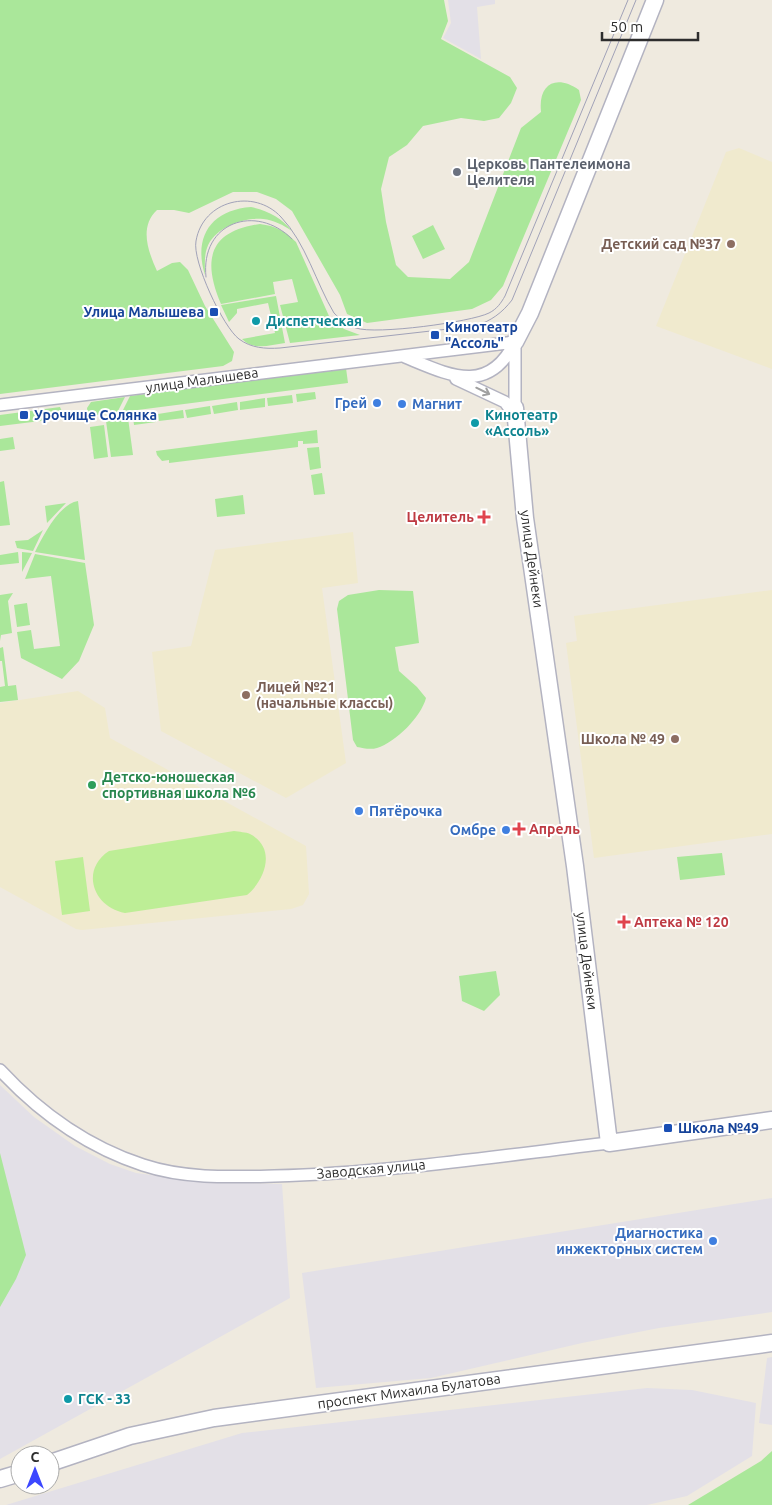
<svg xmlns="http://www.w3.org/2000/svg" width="772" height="1505" viewBox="0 0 772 1505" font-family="Ubuntu,sans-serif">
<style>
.industrial{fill:#e3e0e7}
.education{fill:#f0eace}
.green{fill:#aae79a}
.pitch{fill:#bdee96}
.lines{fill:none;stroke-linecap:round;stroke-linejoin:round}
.street-casing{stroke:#b3b3c1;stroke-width:14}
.secondary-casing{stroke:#b3b3c1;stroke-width:19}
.street{stroke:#fff;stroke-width:11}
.secondary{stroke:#fff;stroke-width:16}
.tram{stroke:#a1a2b8;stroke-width:1}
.oneway{stroke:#a0a0a0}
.worship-dot{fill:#6b7280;stroke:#fff;stroke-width:2}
.education-dot{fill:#8d6e63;stroke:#fff;stroke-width:2}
.transit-dot{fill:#1a4fb4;stroke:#fff;stroke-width:2}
.culture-dot{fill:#0f9aa8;stroke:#fff;stroke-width:2}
.shop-dot{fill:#3f7fe0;stroke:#fff;stroke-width:2}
.health-dot{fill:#e0444e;stroke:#fff;stroke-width:2}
.leisure-dot{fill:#2e9e5b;stroke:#fff;stroke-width:2}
.labels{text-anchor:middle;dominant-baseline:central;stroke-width:4;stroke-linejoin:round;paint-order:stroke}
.worship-label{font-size:14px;font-weight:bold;fill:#5b616d;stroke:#fff;text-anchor:start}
.education-label{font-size:14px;font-weight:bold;fill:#785e54;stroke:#fff;text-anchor:end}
.transit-label{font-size:14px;font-weight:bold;fill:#164399;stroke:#fff;text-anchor:start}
.culture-label{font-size:14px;font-weight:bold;fill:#0d838f;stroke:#fff;text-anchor:start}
.street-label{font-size:14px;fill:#2d2d2d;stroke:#fff}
.shop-label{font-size:14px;font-weight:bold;fill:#366cbe;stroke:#fff;text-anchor:end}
.health-label{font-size:14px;font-weight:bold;fill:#be3a42;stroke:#fff;text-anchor:start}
.leisure-label{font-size:14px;font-weight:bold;fill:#27864d;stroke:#fff;text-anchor:start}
</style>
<rect width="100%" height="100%" fill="#efeadf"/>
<!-- industrial -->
<path class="industrial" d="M 448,0 L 495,0 L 495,4 L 477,7 L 481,59 L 443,38 L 451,23 Z
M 0,1085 L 34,1117 L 75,1146 L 110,1164 L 136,1173 L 203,1182 L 282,1184 L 290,1298 L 0,1459 Z
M 772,1198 L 772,1312 L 659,1328 L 582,1343 L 431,1378 L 316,1388 L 302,1273 Z
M 772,1357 L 772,1425 L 759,1423 L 767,1358 Z
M 647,1388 L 692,1390 L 756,1403 L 752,1456 L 687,1496 L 647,1505 L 6,1505 L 242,1433 Z"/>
<!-- education -->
<path class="education" d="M 739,148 L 772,162 L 772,369 L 656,326 L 726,152 Z
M 353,532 L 358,583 L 322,588 L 346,763 L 286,798 L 161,731 L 152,652 L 191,646 L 215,550 Z
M 772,590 L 772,834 L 594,858 L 566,643 L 577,641 L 574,616 Z
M 78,691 L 105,708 L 110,738 L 306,846 L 309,894 L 303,905 L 291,909 L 82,930 L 76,929 L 0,887 L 0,703 Z"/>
<!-- green -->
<path class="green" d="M 0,0 L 444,0 L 448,21 L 441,39 L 510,77 L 517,88 L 511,103 L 499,118 L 484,121 L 461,118 L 423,126 L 407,145 L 389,157 L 381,189 L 386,222 L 396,265 L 408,277 L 450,279 L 469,262 L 521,128 L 541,112 C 538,84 556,74 579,90 L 581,100 L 503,286 L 491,300 L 472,309 L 367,323 L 347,314 L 340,295 L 292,211 L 276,199 L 257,192 L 233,192 L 189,213 L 174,210 L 157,210 C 139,227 148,251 157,271 L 172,263 L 180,262 L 188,270 L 205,306 L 234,352 L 232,361 L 223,366 L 0,394 Z
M 251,207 C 268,211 281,217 292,231 C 283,225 274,220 263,219 C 243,217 214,228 207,248 C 204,256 205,267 205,275 C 193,237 211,210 251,207 Z
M 260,224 C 276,226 285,231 296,242 L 329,316 L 344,329 L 360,335 L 290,343 L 280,305 L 298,302 L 292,279 L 273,282 L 275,294 L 221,304 C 202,260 209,231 260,224 Z
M 433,225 L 445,249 L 423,259 L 412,236 Z
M 276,296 L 285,343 C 270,345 253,351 242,339 L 275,333 L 268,303 L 237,309 L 237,313 L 229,322 L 221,305 Z
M 346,368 L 348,383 L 122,412 L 130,396 Z
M 315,392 L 316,399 L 297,402 L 296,394 Z
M 292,395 L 293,403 L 268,406 L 267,398 Z
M 125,397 L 117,413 L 88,416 L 87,408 L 91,402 Z
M 265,398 L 265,407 L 240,410 L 240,402 Z
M 237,402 L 238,410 L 214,414 L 212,406 Z
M 210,406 L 211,414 L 187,418 L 185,410 Z
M 60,407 L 65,418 L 0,426 L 0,415 Z
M 183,410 L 184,418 L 159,421 L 158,414 Z
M 155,414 L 156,422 L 134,425 L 133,417 Z
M 128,418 L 133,455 L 111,457 L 106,421 Z
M 104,425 L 108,457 L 94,459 L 90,427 Z
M 317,430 L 318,443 L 303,444 L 303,441 L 298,441 L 298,447 L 169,463 L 169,460 L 162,461 L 157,455 L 156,451 Z
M 13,437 L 15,449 L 0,451 L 0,439 Z
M 319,447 L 321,468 L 310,470 L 307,448 Z
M 322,473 L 325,494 L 314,495 L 311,475 Z
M 4,481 L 10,525 L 0,526 L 0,482 Z
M 243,495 L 245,514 L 217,517 L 215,499 Z
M 78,501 L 85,560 L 35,552 C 43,536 59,504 78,501 Z
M 66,503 L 47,523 L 45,506 Z
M 43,530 L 33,551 L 17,548 L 15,541 L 28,540 Z
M 18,552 L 19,563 L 0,565 L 0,555 Z
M 22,552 L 32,553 L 22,572 Z
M 35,554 L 85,563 L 94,625 L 79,661 L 62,679 L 21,658 L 17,632 L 31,630 L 34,649 L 60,646 L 51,576 L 25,579 Z
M 379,590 L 413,591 L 419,643 L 395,647 L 399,671 L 417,687 L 426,698 C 421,717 396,742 377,748 C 370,750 363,748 357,747 L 353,740 L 337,609 L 339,601 L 348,595 Z
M 13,593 L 8,601 L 12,633 L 1,635 L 0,641 L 0,595 Z
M 27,603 L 30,625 L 17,627 L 14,605 Z
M 3,647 L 8,686 L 16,685 L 18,700 L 0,702 L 0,687 L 5,686 L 2,661 L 0,661 L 0,648 Z
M 722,853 L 725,875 L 680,880 L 677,857 Z
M 496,971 L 500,995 L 484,1011 L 462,1001 L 459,976 Z
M 0,1153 L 26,1255 L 16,1279 L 0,1307 Z
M 772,1451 L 772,1505 L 688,1505 L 761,1461 Z"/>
<!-- pitch -->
<path class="pitch" d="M 234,831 C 239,832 246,832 250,834 C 277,848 265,880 247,895 L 125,913 C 93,907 80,870 109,851 Z
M 83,857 L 90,911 L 62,915 L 55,861 Z"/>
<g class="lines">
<defs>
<path id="street" d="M 515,345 L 515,408
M 405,357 C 449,375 488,396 515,342
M 456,379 L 505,402 L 515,416
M 0,405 L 515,342
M 0,1070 C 39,1112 88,1147 143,1165 C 185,1179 231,1177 274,1176 C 386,1173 498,1156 609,1143"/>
<path id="secondary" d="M 515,342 L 530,313 L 655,0
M 515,408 L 525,518 L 575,866 L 609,1143 L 772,1120
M 50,1463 L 130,1436 L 214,1418 L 772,1343
M 0,1479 L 20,1473"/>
</defs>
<!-- street casing -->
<use href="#street" class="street-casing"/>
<!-- secondary casing -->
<use href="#secondary" class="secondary-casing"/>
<!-- street -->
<use href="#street" class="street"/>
<!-- secondary -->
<use href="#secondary" class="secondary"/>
<!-- tram -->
<path class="tram" d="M 628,0 L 505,296 C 501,303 497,309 489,313 C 471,322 376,335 356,328 C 348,326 341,320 334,313 C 316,283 306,243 281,217 C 254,188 203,200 196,241 C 192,261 223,327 239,339 C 251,348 265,349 280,348 L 475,326 C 491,321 502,313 512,300 L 636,0
M 206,277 C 200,222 256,203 292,239"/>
</g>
<!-- one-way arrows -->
<defs><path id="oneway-shaft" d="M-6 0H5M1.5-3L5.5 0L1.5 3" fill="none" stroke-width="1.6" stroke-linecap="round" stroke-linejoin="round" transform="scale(1.25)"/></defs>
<use class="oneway" href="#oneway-shaft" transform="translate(483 391) rotate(26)"/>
<!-- markers -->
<circle class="worship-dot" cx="457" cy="172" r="5"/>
<g class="education-dot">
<circle cx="731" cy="244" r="5"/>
<circle cx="246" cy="695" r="5"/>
<circle cx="675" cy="739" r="5"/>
</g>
<g class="transit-dot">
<rect x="209" y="307" width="10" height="10" rx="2.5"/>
<rect x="430" y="330" width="10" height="10" rx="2.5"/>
<rect x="19" y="410" width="10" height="10" rx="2.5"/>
<rect x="663" y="1123" width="10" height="10" rx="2.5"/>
</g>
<g class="culture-dot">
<circle cx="256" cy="321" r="5"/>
<circle cx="475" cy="423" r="5"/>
<circle cx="68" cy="1399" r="5"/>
</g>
<g class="shop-dot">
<circle cx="377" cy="403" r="5"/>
<circle cx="402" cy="404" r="5"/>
<circle cx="359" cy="811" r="5"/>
<circle cx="506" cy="830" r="5"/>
<circle cx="713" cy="1241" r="5"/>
</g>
<g class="health-dot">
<path d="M481.5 509.5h5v5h5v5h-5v5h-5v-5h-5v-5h5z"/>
<path d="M516.5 821.5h5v5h5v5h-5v5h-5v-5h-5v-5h5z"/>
<path d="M621.5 914.5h5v5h5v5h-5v5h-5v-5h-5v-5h5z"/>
</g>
<circle class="leisure-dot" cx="92" cy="785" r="5"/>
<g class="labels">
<!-- worship labels -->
<g class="worship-label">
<text x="467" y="164">Церковь Пантелеимона<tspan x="467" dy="16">Целителя</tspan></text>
</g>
<!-- education labels -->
<g class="education-label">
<text x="721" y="244">Детский сад №37</text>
<text x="256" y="687" text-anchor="start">Лицей №21<tspan x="256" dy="16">(начальные классы)</tspan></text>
<text x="665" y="739">Школа № 49</text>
</g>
<!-- transit labels -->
<g class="transit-label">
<text x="204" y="312" text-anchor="end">Улица Малышева</text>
<text x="445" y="327">Кинотеатр<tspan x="445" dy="16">"Ассоль"</tspan></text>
<text x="34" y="415">Урочище Солянка</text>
<text x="678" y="1128">Школа №49</text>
</g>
<!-- culture labels -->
<g class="culture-label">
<text x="266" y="321">Диспетческая</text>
<text x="485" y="415">Кинотеатр<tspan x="485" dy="16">«Ассоль»</tspan></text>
<text x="78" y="1399">ГСК - 33</text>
</g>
<!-- street labels -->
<g class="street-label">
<text transform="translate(202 380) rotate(-8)">улица Малышева</text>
<text transform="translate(532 559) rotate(82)">улица Дейнеки</text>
<text transform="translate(587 961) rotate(83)">улица Дейнеки</text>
<text transform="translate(371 1169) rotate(-5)">Заводская улица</text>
<text transform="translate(409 1391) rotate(-8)">проспект Михаила Булатова</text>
</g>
<!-- shop labels -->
<g class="shop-label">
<text x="367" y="403">Грей</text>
<text x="412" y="404" text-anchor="start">Магнит</text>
<text x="369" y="811" text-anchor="start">Пятёрочка</text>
<text x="496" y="830">Омбре</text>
<text x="703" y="1233">Диагностика<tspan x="703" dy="16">инжекторных систем</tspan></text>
</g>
<!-- health labels -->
<g class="health-label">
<text x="474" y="517" text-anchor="end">Целитель</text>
<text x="529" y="829">Апрель</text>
<text x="634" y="922">Аптека № 120</text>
</g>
<!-- leisure labels -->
<g class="leisure-label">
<text x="102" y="777">Детско-юношеская<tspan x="102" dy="16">спортивная школа №6</tspan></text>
</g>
</g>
<!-- north arrow -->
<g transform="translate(35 1470)"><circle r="24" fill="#ffffff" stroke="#ababab"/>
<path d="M0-4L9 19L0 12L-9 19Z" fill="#3c47ff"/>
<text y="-8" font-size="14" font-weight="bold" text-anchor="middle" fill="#2d2d2d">С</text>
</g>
<!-- scale -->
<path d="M602 32v8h96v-8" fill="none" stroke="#2d2d2d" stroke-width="2.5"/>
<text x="610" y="32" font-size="15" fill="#2d2d2d" stroke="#ffffff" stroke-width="4" paint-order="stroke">50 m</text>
</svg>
